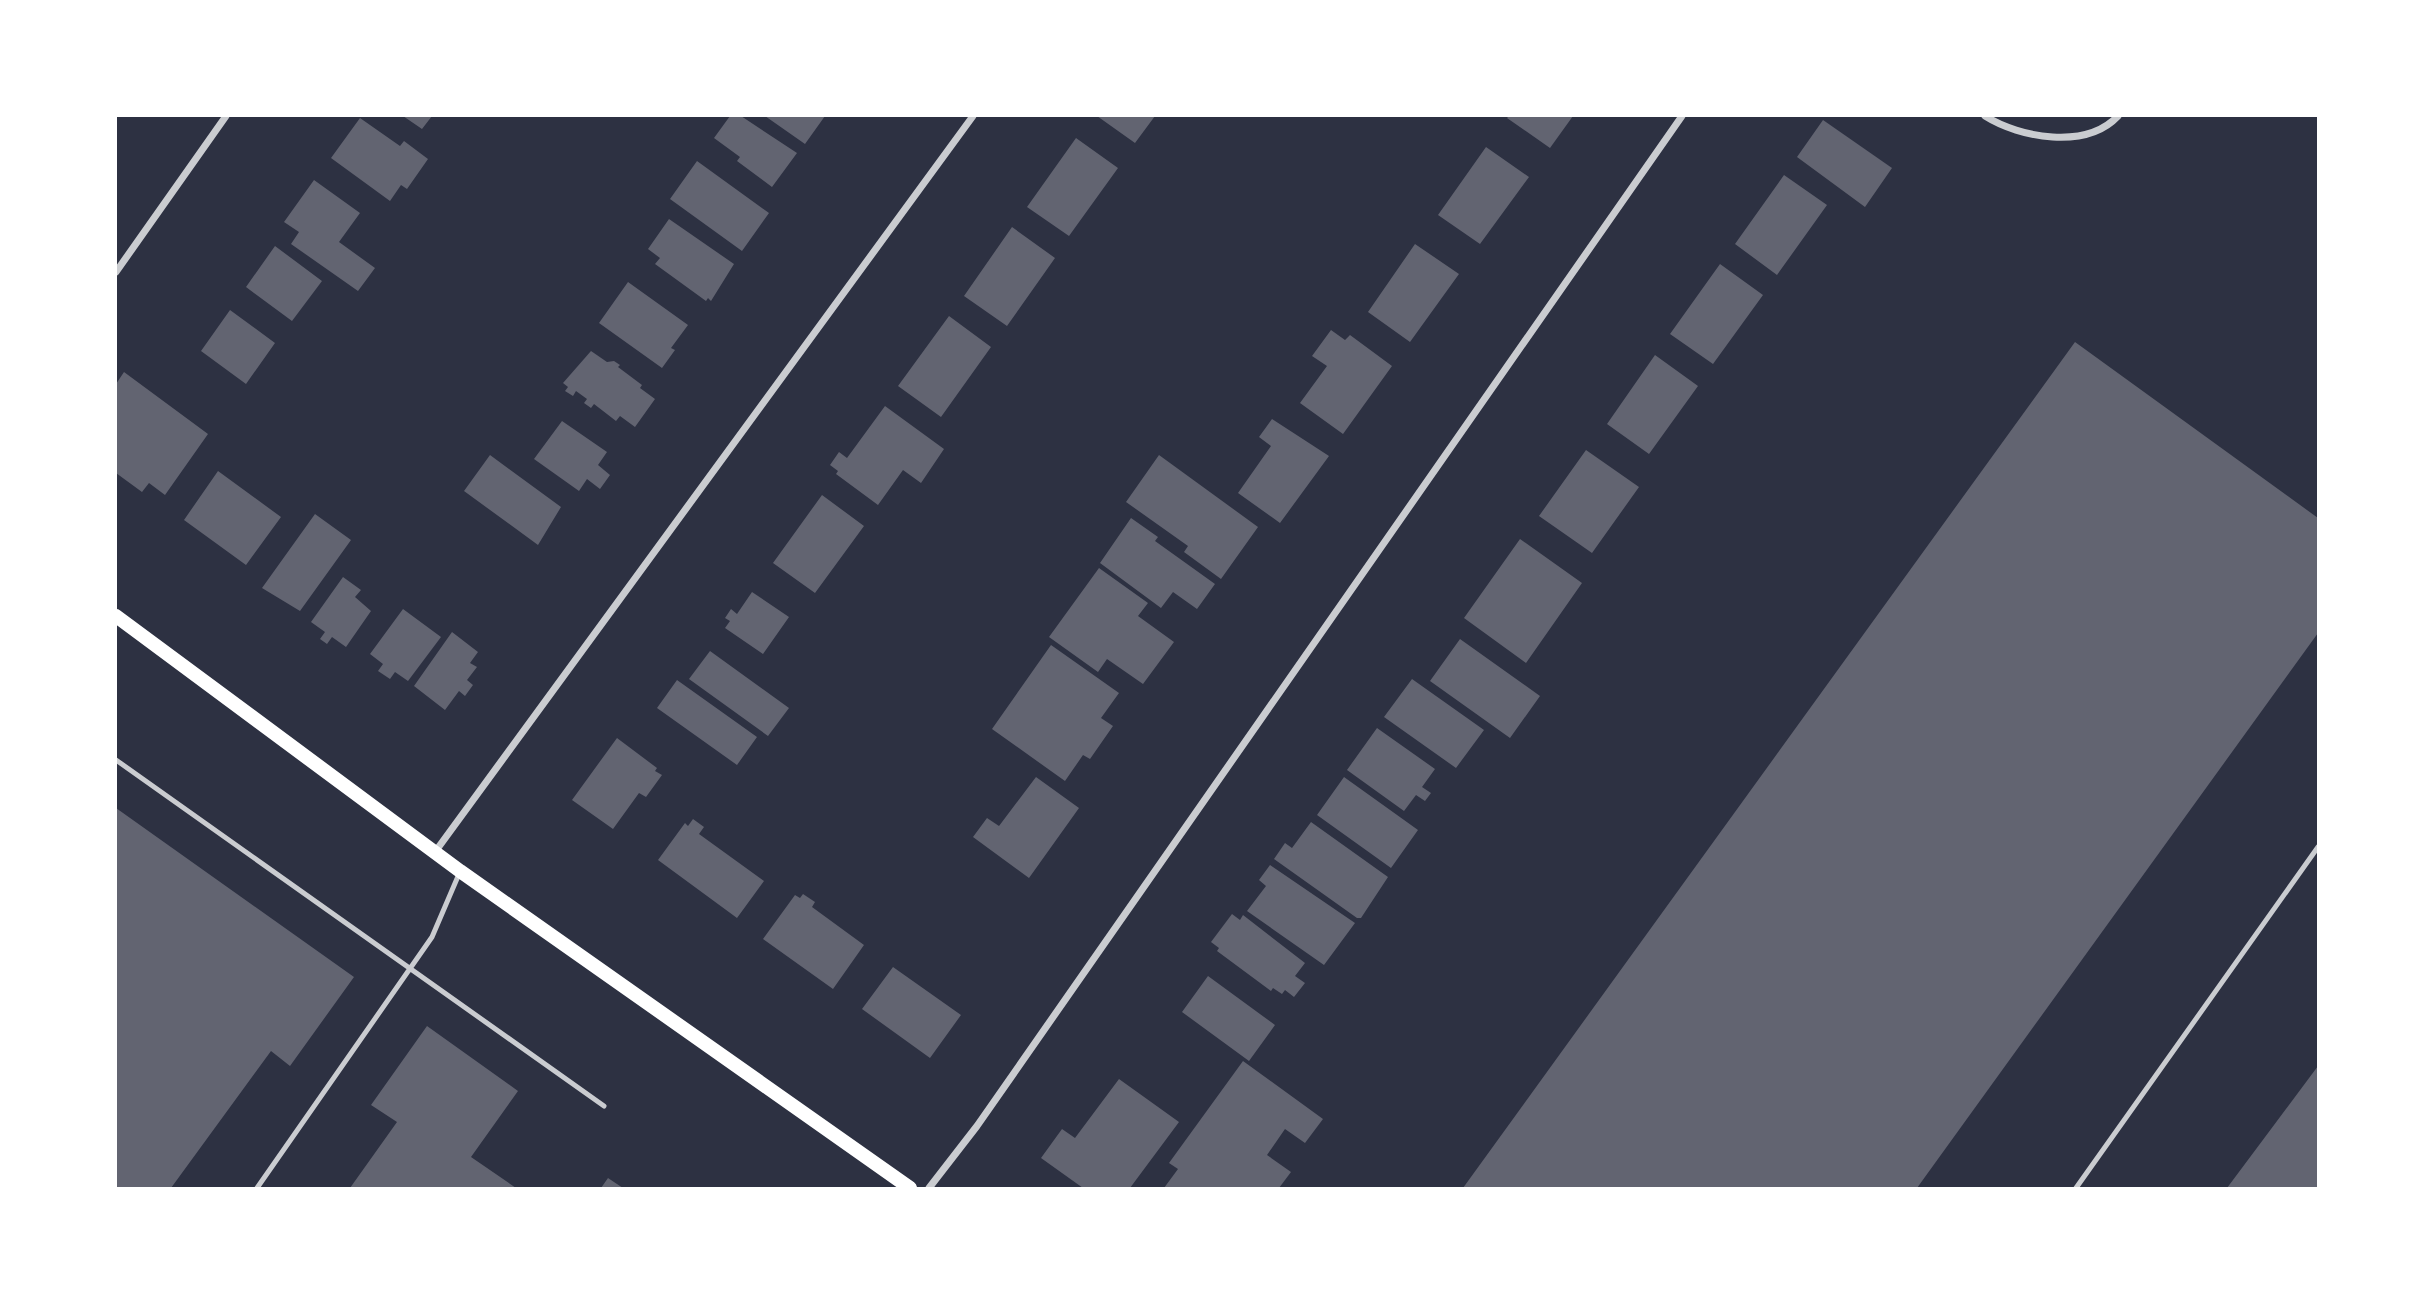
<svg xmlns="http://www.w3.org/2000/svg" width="2434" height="1304" viewBox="0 0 2434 1304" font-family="'Archivo Narrow',sans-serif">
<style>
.building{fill:#626471}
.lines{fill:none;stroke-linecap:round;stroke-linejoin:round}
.service{stroke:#caccd0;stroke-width:5}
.minor{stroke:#caccd0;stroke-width:7}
.secondary{stroke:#fff;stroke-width:14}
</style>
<rect width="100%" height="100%" fill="#2d3142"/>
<!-- building -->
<path class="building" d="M 403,116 L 432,116 L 422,129 Z
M 730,116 L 741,116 L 797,153 L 772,187 L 737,161 L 740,157 L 714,138 Z
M 765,116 L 825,116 L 805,144 Z
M 1097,116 L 1155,116 L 1135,143 Z
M 1509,116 L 1573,116 L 1550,148 L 1507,118 Z
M 360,118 L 400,146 L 404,141 L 428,159 L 407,189 L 401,185 L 390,201 L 331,158 Z
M 1823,120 L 1892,168 L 1865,207 L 1797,157 Z
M 1076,138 L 1118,168 L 1069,236 L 1027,207 Z
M 1486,147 L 1529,177 L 1480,244 L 1438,215 Z
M 697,161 L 769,213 L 742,251 L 670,199 Z
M 1784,175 L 1827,205 L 1777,275 L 1735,244 Z
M 314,180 L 360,213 L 339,242 L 375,268 L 358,291 L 291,244 L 299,232 L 284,222 Z
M 669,219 L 734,264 L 711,301 L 708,298 L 706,301 L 655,264 L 660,258 L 648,249 Z
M 1012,227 L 1055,258 L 1007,326 L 964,296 Z
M 1415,244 L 1459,274 L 1410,342 L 1368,312 Z
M 275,246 L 322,281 L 292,321 L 246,287 Z
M 1720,264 L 1763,295 L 1713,364 L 1670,334 Z
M 628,282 L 688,325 L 671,348 L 675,350 L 662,368 L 599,323 Z
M 230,310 L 275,343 L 246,384 L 201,351 Z
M 949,316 L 991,347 L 941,417 L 898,386 Z
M 1331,330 L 1345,340 L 1350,335 L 1392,366 L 1343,434 L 1300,403 L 1327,366 L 1312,356 Z
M 2075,342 L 2318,518 L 2318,633 L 1917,1188 L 1463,1188 Z
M 591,351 L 607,362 L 614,361 L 620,365 L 618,367 L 642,385 L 640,388 L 655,399 L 635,427 L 620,416 L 616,421 L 594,404 L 591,408 L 584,403 L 587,399 L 576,391 L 573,396 L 565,391 L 568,387 L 563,383 Z
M 1655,355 L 1698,386 L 1649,454 L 1607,424 Z
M 124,372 L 208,434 L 165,495 L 149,483 L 142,492 L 116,473 L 116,384 Z
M 885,406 L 944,449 L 921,483 L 903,470 L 878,505 L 836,474 L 838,471 L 830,465 L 839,452 L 847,458 Z
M 1272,419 L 1329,456 L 1280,523 L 1238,493 L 1271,446 L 1259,437 Z
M 562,421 L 607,452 L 598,465 L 610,475 L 600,489 L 587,479 L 579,491 L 534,459 Z
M 1586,450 L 1639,487 L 1592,553 L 1539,516 Z
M 490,455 L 561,507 L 538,545 L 464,491 Z
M 1159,455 L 1258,527 L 1221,579 L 1184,552 L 1188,546 L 1126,502 Z
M 218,471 L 281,517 L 246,565 L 184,520 Z
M 822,495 L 864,526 L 815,593 L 773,563 Z
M 315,514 L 351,540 L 300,611 L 262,588 Z
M 1131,518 L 1158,537 L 1155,541 L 1215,584 L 1197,609 L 1173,592 L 1161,608 L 1100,563 Z
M 1520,539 L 1582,583 L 1526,663 L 1464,618 Z
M 1099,568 L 1148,603 L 1138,616 L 1174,642 L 1143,684 L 1107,659 L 1098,672 L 1049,637 Z
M 343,577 L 361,590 L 355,597 L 371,611 L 346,647 L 332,637 L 327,644 L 320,639 L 325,632 L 311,622 Z
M 752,592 L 789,617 L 763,654 L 725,628 L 730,621 L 725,618 L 731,609 L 737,614 Z
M 403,609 L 441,637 L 408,681 L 395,672 L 390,679 L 378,671 L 383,664 L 370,654 Z
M 452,632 L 478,652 L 470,663 L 477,667 L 467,680 L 473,685 L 465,696 L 459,691 L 445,710 L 414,686 Z
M 1460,639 L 1540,696 L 1510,738 L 1430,681 Z
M 1051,645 L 1119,693 L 1101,718 L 1113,726 L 1090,759 L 1083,755 L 1065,781 L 992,729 Z
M 710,651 L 789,708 L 768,736 L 689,679 Z
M 1412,679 L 1484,730 L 1456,768 L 1384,717 Z
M 677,680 L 757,737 L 737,765 L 657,708 Z
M 1377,728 L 1435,769 L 1422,787 L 1431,793 L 1425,801 L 1416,795 L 1404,811 L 1347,770 Z
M 617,738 L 657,768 L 655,771 L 662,775 L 646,797 L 639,793 L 613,829 L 572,800 Z
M 1036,777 L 1079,808 L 1029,878 L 973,837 L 987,818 L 999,826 Z
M 1344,777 L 1418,830 L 1391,868 L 1317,815 Z
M 116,808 L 354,977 L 290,1066 L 271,1051 L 171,1188 L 116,1188 Z
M 693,819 L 704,827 L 699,834 L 764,881 L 737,918 L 658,860 L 685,823 L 688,826 Z
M 1311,822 L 1388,877 L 1361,918 L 1357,918 L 1274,859 L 1285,843 L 1292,848 Z
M 1270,865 L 1355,923 L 1324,965 L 1247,911 L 1266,886 L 1259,880 Z
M 803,894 L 815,902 L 812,907 L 864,945 L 833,989 L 763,939 L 795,895 L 800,898 Z
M 1232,914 L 1240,920 L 1243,915 L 1305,963 L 1295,976 L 1305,983 L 1294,997 L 1285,990 L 1282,994 L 1273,988 L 1271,991 L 1217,951 L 1219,948 L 1211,942 Z
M 893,967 L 961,1015 L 930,1058 L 862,1009 Z
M 1208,976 L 1275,1025 L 1249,1061 L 1182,1012 Z
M 427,1026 L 518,1091 L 471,1157 L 516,1188 L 350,1188 L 397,1122 L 371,1105 Z
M 1243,1061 L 1323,1119 L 1305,1143 L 1285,1129 L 1267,1155 L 1291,1172 L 1279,1188 L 1164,1188 L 1178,1169 L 1169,1163 Z
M 2318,1066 L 2318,1188 L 2227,1188 Z
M 1119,1079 L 1179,1122 L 1130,1188 L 1083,1188 L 1041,1158 L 1062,1129 L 1075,1138 Z
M 608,1178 L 623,1188 L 601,1188 Z"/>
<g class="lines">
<!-- service -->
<path class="service" d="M 116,760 L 604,1106
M 257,1188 L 432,937 L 459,874
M 2076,1188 L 2318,847"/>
<!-- minor -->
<path class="minor" d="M 1985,116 C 2020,138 2086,150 2118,116
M 116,272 L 226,116
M 435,852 L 973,116
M 929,1188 L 977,1126 L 1682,116"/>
<!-- secondary -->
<path class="secondary" d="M 116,616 L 460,871 L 910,1188"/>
</g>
<!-- border -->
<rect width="2434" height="1304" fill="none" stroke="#ffffff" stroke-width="234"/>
</svg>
